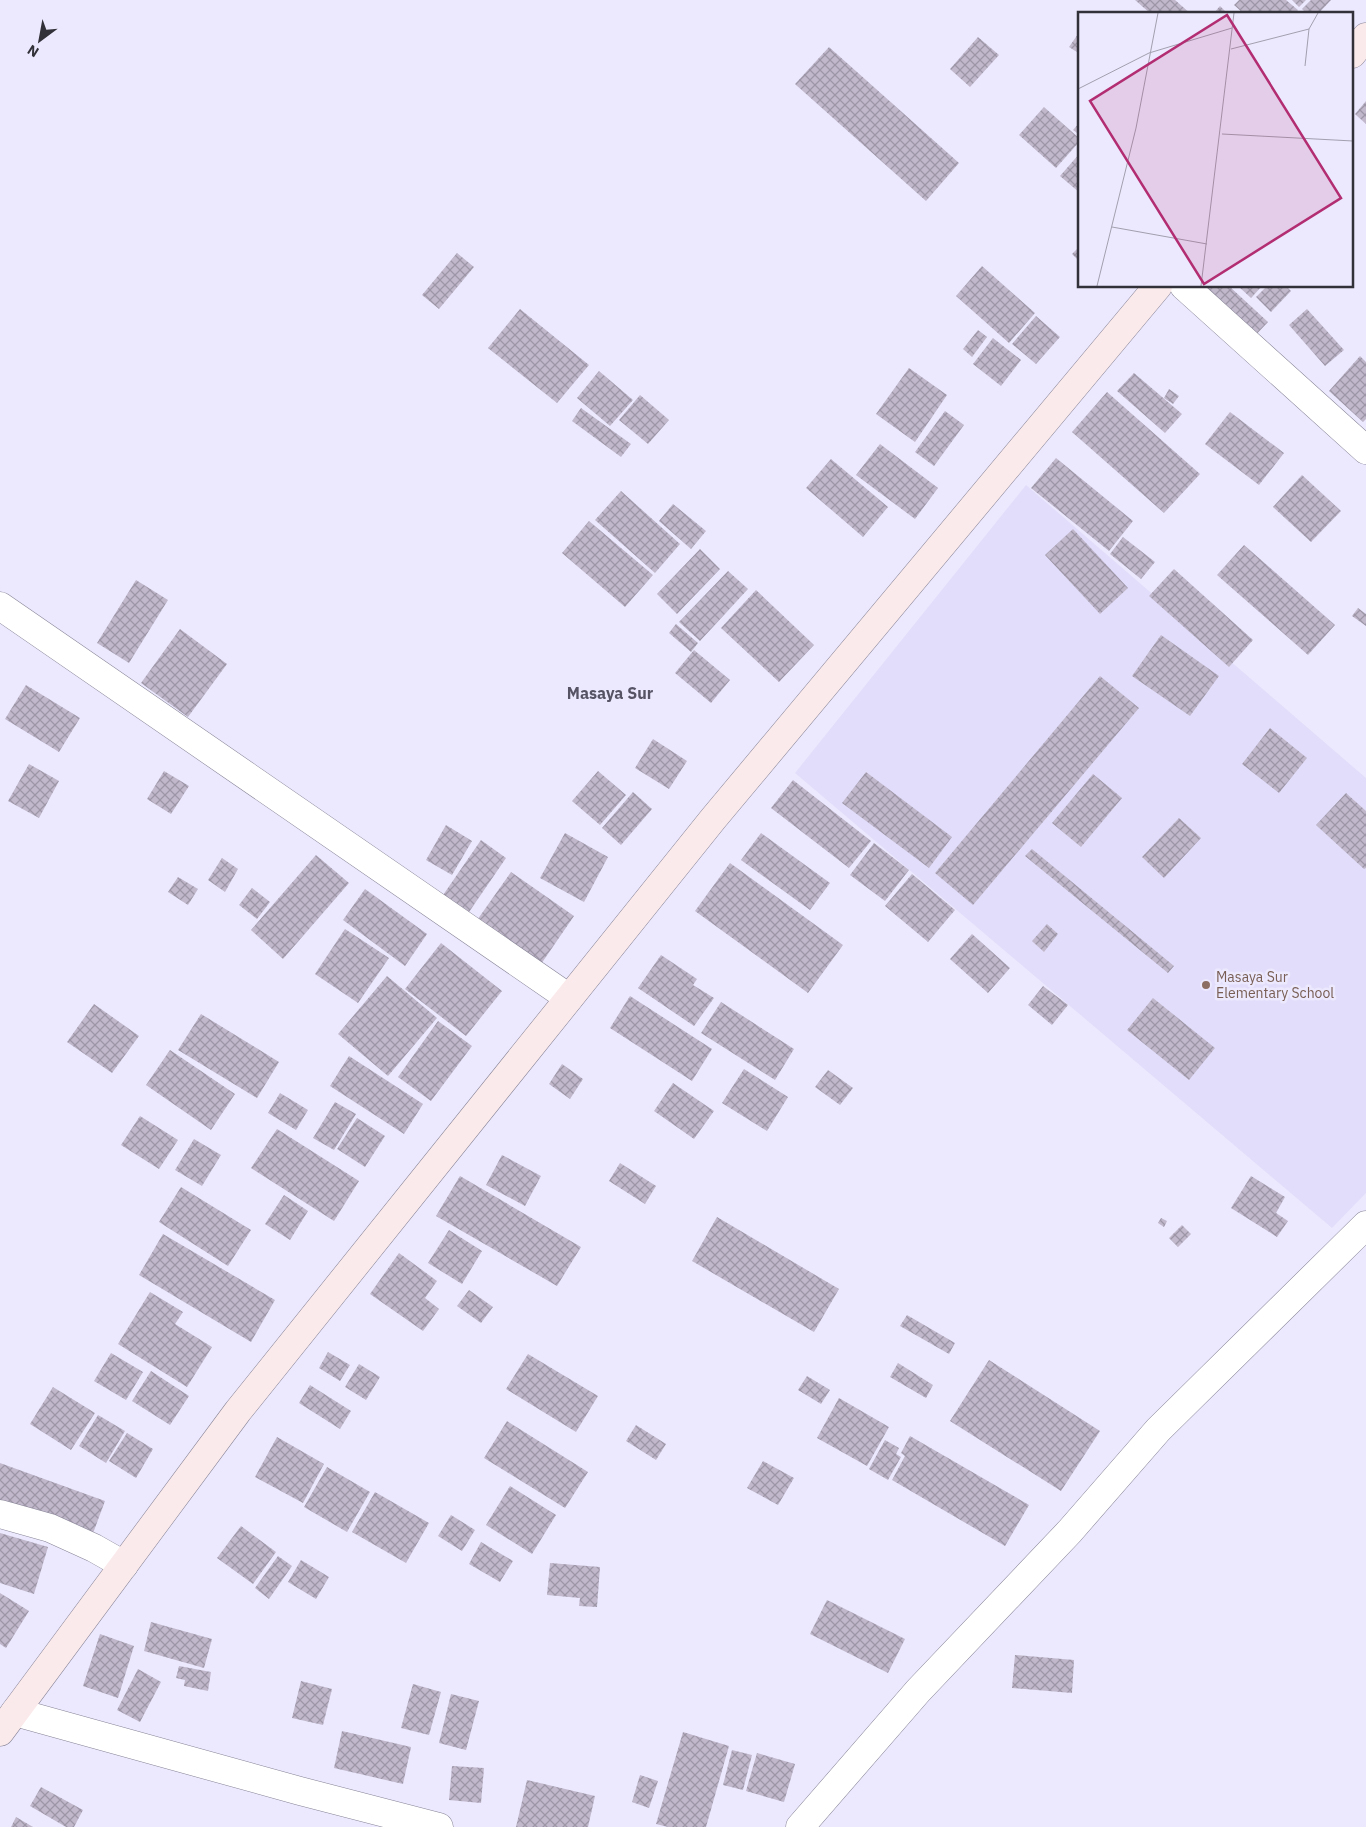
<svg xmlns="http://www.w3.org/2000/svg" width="1366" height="1827" viewBox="0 0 1366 1827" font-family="'IBM Plex Sans',sans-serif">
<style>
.built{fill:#e2ddfa}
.building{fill:url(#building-cross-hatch)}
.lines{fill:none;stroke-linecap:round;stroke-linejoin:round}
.minor-casing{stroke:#868396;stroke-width:29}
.secondary-casing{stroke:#868396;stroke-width:29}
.minor{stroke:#fff;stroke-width:28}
.secondary{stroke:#fbeaeb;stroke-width:28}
.education-dot{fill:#8d6e63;stroke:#ece9fe;stroke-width:2}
.labels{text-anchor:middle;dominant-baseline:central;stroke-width:5;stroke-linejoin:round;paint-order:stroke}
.education-label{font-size:14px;fill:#785e54;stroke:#ece9fe;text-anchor:start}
.quarter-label{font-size:16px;font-weight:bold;fill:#565365;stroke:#ece9fe}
.inset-road{fill:none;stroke:#a29faf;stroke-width:1}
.view{fill:#b22d72;fill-opacity:0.15;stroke:#b22d72;stroke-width:2.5}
.inset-edge{fill:none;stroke:#323139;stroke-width:2.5}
</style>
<defs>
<pattern id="building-cross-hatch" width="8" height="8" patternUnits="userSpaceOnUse" patternTransform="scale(1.25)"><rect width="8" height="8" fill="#c1b8cc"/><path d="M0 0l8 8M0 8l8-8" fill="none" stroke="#9d96a7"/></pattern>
</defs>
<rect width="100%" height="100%" fill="#ece9fe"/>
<!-- built -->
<path class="built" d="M 1026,485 L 1366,778 L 1366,1193 L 1332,1228 L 795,773 Z"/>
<!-- building -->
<path class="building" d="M 1135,0 L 1175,0 L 1191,14 L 1151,14 Z
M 1239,0 L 1286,0 L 1298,10 L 1295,14 L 1244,14 L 1234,5 Z
M 1292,0 L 1306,0 L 1299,7 Z
M 1311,0 L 1331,0 L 1318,14 L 1307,14 L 1302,9 Z
M 1220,6 L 1228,14 L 1213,14 Z
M 1078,34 L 1080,35 L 1080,54 L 1069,47 Z
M 978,37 L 999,55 L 970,87 L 950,69 Z
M 829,47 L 959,163 L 926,201 L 795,84 Z
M 1366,101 L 1366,124 L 1355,114 Z
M 1044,107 L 1080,139 L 1080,141 L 1056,168 L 1019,135 Z
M 1080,122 L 1080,135 L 1073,130 Z
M 1080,153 L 1080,193 L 1060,176 Z
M 1080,246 L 1080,262 L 1072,254 Z
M 457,253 L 474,267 L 439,309 L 422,295 Z
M 982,266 L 1035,313 L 1009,343 L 956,296 Z
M 1201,286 L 1229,286 L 1268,322 L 1251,340 Z
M 1238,286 L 1262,286 L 1251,298 Z
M 1267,286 L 1286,286 L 1291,291 L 1271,312 L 1256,297 Z
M 520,309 L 589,365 L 557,403 L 488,348 Z
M 1307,309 L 1344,350 L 1325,366 L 1289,325 Z
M 1036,316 L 1060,337 L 1036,364 L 1012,344 Z
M 978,330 L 987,337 L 972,357 L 963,349 Z
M 993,338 L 1021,360 L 1001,386 L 973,364 Z
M 1360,356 L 1366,362 L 1366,419 L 1363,422 L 1329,391 Z
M 909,368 L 947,395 L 915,442 L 876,414 Z
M 599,371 L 633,400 L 610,426 L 577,398 Z
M 1134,373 L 1182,414 L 1165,433 L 1117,391 Z
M 1169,389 L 1179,396 L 1173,404 L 1164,398 Z
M 1107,392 L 1200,474 L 1164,513 L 1072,432 Z
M 640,395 L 669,420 L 648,444 L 619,420 Z
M 581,408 L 631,444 L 621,457 L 572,421 Z
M 945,411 L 964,425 L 934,466 L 915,452 Z
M 1230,412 L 1284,453 L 1259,485 L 1205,444 Z
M 880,444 L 938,488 L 915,519 L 856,475 Z
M 1056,458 L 1133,521 L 1109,551 L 1031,488 Z
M 831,459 L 888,507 L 863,537 L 806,488 Z
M 1302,475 L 1341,511 L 1311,542 L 1273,507 Z
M 621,491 L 680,544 L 655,573 L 595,520 Z
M 673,504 L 706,531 L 691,549 L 659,521 Z
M 589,521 L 653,575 L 625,607 L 562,553 Z
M 1073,529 L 1128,588 L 1100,614 L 1045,555 Z
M 1123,537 L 1155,562 L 1141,579 L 1110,554 Z
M 1244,545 L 1335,625 L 1308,655 L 1217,575 Z
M 700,549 L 720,569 L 677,614 L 657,594 Z
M 1174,569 L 1253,640 L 1229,667 L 1149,596 Z
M 728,571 L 748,589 L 700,641 L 679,622 Z
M 136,580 L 168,600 L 129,663 L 97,643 Z
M 756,590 L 814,645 L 779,682 L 721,628 Z
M 1358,608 L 1366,614 L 1366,626 L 1352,616 Z
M 676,624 L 698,643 L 691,652 L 669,633 Z
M 180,629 L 227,664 L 188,717 L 141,683 Z
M 1161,635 L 1219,676 L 1190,716 L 1132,676 Z
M 694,650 L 730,680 L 711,703 L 675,673 Z
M 1100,676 L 1139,708 L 973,905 L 935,873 Z
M 26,685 L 80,718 L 59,752 L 5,719 Z
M 1270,728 L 1307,758 L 1279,793 L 1242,764 Z
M 653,739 L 687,761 L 669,789 L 635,768 Z
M 29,764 L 59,781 L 39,818 L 8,801 Z
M 164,771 L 189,786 L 171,814 L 147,799 Z
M 598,771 L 626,795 L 600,825 L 572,801 Z
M 866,772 L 952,837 L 929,868 L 842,803 Z
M 1093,774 L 1122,798 L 1081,847 L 1052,823 Z
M 793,780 L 871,841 L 849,868 L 771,808 Z
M 633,792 L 652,809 L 621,845 L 602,828 Z
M 1346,793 L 1366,811 L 1366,868 L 1364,869 L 1316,825 Z
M 1179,818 L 1201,838 L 1164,878 L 1142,857 Z
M 446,825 L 472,841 L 452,875 L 426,860 Z
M 565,833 L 608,857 L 584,902 L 540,878 Z
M 761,833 L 830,883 L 810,910 L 741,860 Z
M 481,840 L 506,858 L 467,915 L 441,898 Z
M 874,843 L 909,870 L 885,901 L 850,875 Z
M 1032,849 L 1174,966 L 1168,973 L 1025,856 Z
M 316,855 L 349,883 L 283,959 L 251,930 Z
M 222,858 L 238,869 L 225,892 L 208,880 Z
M 730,863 L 843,945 L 808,993 L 695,911 Z
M 511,872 L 574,916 L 539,967 L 475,923 Z
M 912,874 L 955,910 L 928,942 L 885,906 Z
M 178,877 L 198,889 L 188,905 L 168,892 Z
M 252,888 L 270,902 L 257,919 L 239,905 Z
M 365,889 L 427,934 L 405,966 L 343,920 Z
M 1047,924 L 1058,934 L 1044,952 L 1032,941 Z
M 345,929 L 389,958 L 358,1003 L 315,974 Z
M 972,934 L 1010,968 L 988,993 L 950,959 Z
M 441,943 L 502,991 L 466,1036 L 405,989 Z
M 661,955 L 697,979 L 693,985 L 714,998 L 694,1026 L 638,988 Z
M 387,976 L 437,1018 L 388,1076 L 338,1034 Z
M 1043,986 L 1068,1005 L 1052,1025 L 1028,1005 Z
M 630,996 L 712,1049 L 692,1081 L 610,1028 Z
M 1153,998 L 1215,1048 L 1189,1080 L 1127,1030 Z
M 721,1002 L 794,1049 L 775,1080 L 701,1033 Z
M 94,1004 L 139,1036 L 112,1073 L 67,1042 Z
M 201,1014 L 279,1062 L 257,1098 L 178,1050 Z
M 438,1021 L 472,1046 L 431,1101 L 398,1077 Z
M 170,1050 L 235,1094 L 211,1130 L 146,1085 Z
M 349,1056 L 423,1104 L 404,1134 L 330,1086 Z
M 562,1064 L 583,1079 L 570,1099 L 549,1084 Z
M 744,1069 L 788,1097 L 767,1131 L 722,1103 Z
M 828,1070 L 853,1088 L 840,1105 L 815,1087 Z
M 673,1083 L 714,1111 L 694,1139 L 654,1111 Z
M 280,1093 L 308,1110 L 296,1130 L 268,1113 Z
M 335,1102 L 356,1114 L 334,1150 L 313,1138 Z
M 140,1116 L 178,1140 L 159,1169 L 121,1145 Z
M 357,1118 L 385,1136 L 365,1167 L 337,1149 Z
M 277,1129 L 359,1181 L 334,1221 L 251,1168 Z
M 194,1139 L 221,1155 L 202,1186 L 175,1170 Z
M 502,1155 L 541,1176 L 525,1206 L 486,1185 Z
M 620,1163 L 656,1186 L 645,1204 L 609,1181 Z
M 460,1176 L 581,1247 L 557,1286 L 436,1216 Z
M 1251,1176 L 1285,1197 L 1276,1213 L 1288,1221 L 1277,1237 L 1231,1208 Z
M 181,1187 L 251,1230 L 228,1266 L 159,1222 Z
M 284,1195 L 308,1211 L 290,1240 L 265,1224 Z
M 717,1217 L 839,1289 L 814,1332 L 692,1261 Z
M 1161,1218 L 1167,1221 L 1164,1227 L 1158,1223 Z
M 1182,1225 L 1191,1234 L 1178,1247 L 1169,1238 Z
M 449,1230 L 482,1251 L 462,1284 L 428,1263 Z
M 163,1234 L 275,1300 L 251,1342 L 139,1275 Z
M 399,1253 L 437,1281 L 425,1298 L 439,1309 L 423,1331 L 370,1294 Z
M 469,1290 L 493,1307 L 481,1323 L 457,1306 Z
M 150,1292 L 183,1312 L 175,1324 L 212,1347 L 187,1387 L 118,1344 Z
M 907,1315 L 955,1343 L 949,1354 L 900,1326 Z
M 328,1352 L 350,1365 L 340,1381 L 319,1368 Z
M 111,1353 L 143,1372 L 126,1400 L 94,1381 Z
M 528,1354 L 598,1396 L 576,1432 L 506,1389 Z
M 989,1360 L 1100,1431 L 1061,1491 L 950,1421 Z
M 898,1363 L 933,1385 L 926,1398 L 890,1377 Z
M 359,1364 L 380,1377 L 366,1400 L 345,1387 Z
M 151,1371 L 189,1396 L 170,1425 L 132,1401 Z
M 807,1376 L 830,1390 L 821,1404 L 798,1390 Z
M 310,1385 L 351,1411 L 340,1429 L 299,1403 Z
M 53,1387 L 95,1413 L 71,1450 L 30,1424 Z
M 839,1398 L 889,1427 L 867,1466 L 817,1438 Z
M 98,1415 L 125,1431 L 106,1463 L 79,1446 Z
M 507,1421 L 588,1472 L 565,1508 L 484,1458 Z
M 636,1425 L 666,1444 L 656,1460 L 626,1441 Z
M 127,1433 L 153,1449 L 136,1478 L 109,1461 Z
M 910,1436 L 1029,1505 L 1005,1546 L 892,1480 L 905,1456 L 901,1453 Z
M 277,1437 L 324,1464 L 303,1503 L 255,1477 Z
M 885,1440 L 899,1448 L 896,1454 L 901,1457 L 888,1480 L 869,1469 Z
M 763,1461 L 794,1478 L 778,1505 L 747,1488 Z
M 0,1463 L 105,1501 L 92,1536 L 0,1503 Z
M 327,1467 L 370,1492 L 347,1532 L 304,1507 Z
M 510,1486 L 556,1515 L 532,1554 L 486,1525 Z
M 375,1492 L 429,1523 L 406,1563 L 352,1532 Z
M 451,1515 L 475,1530 L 462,1551 L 438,1536 Z
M 241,1526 L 276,1552 L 253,1584 L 217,1558 Z
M 0,1533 L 48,1547 L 34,1594 L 0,1583 Z
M 481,1542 L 513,1561 L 500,1582 L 469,1564 Z
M 278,1556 L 292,1566 L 269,1599 L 255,1588 Z
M 301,1560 L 329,1577 L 316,1599 L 288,1582 Z
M 550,1563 L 600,1567 L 597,1607 L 579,1606 L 580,1598 L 547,1595 Z
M 0,1593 L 29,1611 L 6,1648 L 0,1644 Z
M 827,1600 L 905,1639 L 888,1673 L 810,1634 Z
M 151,1622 L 212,1639 L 204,1668 L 144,1651 Z
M 100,1634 L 134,1646 L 118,1698 L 83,1686 Z
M 1015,1655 L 1074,1660 L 1072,1693 L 1012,1688 Z
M 179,1666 L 211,1672 L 208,1691 L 184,1686 L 185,1680 L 176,1678 Z
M 138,1669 L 161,1682 L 140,1722 L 117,1710 Z
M 301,1681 L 332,1689 L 323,1725 L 292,1718 Z
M 413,1684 L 441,1692 L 429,1735 L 401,1728 Z
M 451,1694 L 479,1701 L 466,1750 L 439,1743 Z
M 342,1731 L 411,1747 L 403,1784 L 334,1768 Z
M 683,1732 L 729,1746 L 706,1827 L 668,1827 L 656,1824 Z
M 732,1750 L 752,1755 L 743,1790 L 723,1785 Z
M 757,1753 L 795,1764 L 784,1802 L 746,1791 Z
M 452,1766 L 484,1768 L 481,1803 L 449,1800 Z
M 640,1775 L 658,1781 L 649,1808 L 632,1802 Z
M 527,1780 L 595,1796 L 588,1827 L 516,1827 Z
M 41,1787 L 83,1810 L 74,1827 L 66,1827 L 30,1806 Z
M 16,1817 L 33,1827 L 11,1827 Z"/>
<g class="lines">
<defs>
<path id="minor" d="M 1184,286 L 1366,450
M 0,606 L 569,998
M 0,1514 L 50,1528 L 94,1548 L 124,1565
M 15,1712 L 300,1791 L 439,1827
M 800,1827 L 918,1691 L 1070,1531 L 1158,1430 L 1366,1225"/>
<path id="secondary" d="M 1352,54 L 1366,37
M 0,1732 L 238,1411 L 713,819 L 1158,286"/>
</defs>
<!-- minor casing -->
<use href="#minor" class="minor-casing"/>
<!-- secondary casing -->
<use href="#secondary" class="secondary-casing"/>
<!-- minor -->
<use href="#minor" class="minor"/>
<!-- secondary -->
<use href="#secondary" class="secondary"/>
</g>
<!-- markers -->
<circle class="education-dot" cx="1206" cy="985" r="5"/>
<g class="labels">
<!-- education labels -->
<g class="education-label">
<text x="1216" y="977">Masaya Sur<tspan x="1216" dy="16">Elementary School</tspan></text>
</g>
<!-- quarter labels -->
<g class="quarter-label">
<text x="610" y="693">Masaya Sur</text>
</g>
</g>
<!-- overview -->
<g transform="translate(1078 12)">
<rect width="275" height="275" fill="#ece9fe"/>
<path class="inset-road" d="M 231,17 L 240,1M 153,37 L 231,17 L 227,54M 0,77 L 71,41 L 154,16M 144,122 L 275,129M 34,215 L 129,232M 19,274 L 58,116 L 80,1M 123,274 L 156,1"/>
<path class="view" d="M 149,3 L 263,186 L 126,272 L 12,89 Z"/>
<rect width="275" height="275" class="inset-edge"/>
</g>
<!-- north arrow -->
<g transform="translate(40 40) rotate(212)" stroke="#ece9fe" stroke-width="4" paint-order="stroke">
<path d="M0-4L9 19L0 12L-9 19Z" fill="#323139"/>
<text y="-8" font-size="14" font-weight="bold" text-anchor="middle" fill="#323139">N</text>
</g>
</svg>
